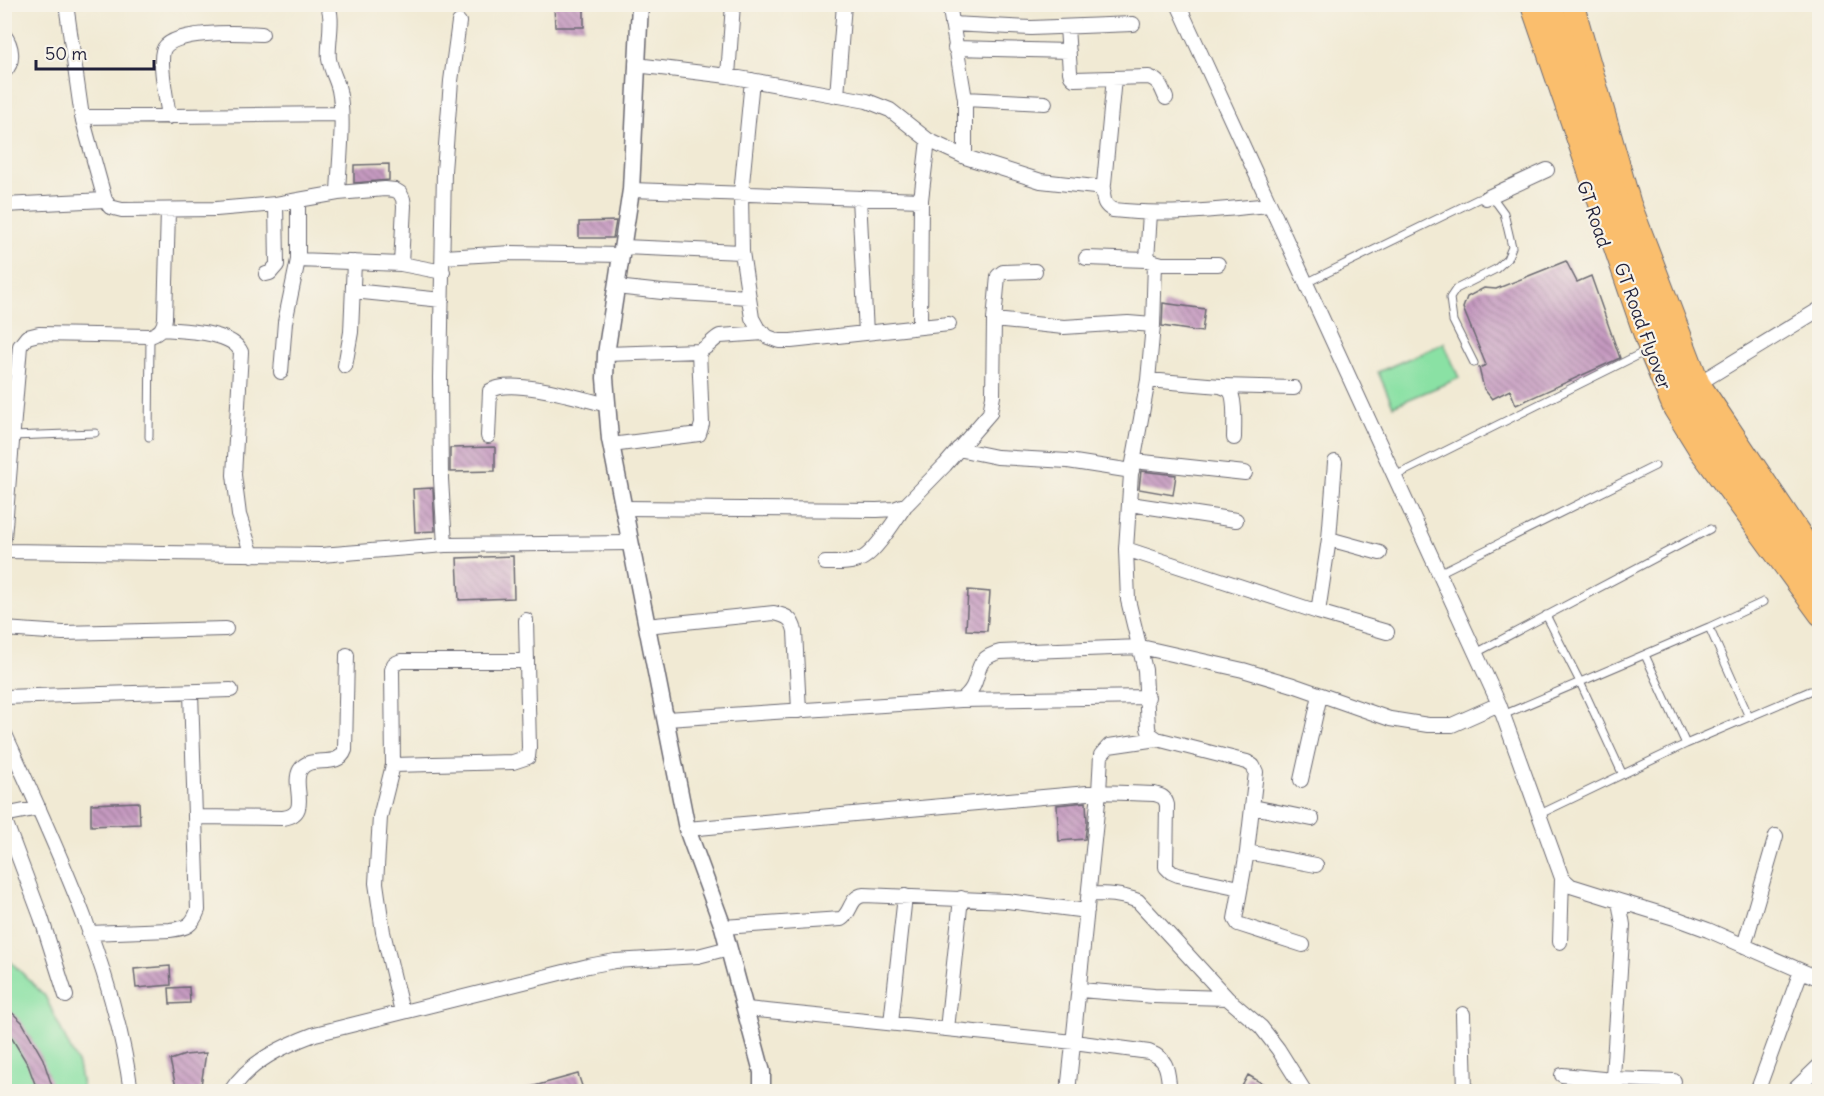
<svg xmlns="http://www.w3.org/2000/svg" width="1824" height="1096" viewBox="0 0 1824 1096" font-family="Delius,sans-serif">
<style>
.garden{fill:#8ae1a4;stroke:#568270;stroke-width:1.5}
.building{fill:url(#building-back-hatch)}
.lines{fill:none;stroke-linecap:round;stroke-linejoin:round}
.service-casing{stroke:#6a6871;stroke-width:9}
.minor-casing{stroke:#6a6871;stroke-width:16}
.tertiary-casing{stroke:#6a6871;stroke-width:19}
.primary-casing{stroke:#6a6871;stroke-width:23}
.trunk-casing{stroke:#6a6871;stroke-width:23}
.service{stroke:#fff;stroke-width:7}
.minor{stroke:#fff;stroke-width:14}
.tertiary{stroke:#fff;stroke-width:16}
.primary{stroke:#fabe6d;stroke-width:21}
.trunk{stroke:#fabe6d;stroke-width:21}
.labels{text-anchor:middle;dominant-baseline:central;stroke-width:4.5;stroke-linejoin:round;paint-order:stroke}
.street-label{font-size:18px;fill:#22223b;stroke:#f7f3e8}
</style>
<defs>
<pattern id="building-back-hatch" width="6" height="6" patternUnits="userSpaceOnUse" patternTransform="scale(1.5)"><rect width="6" height="6" fill="#c59ac0"/><path d="M-1 5l2 2M0 0l6 6M5-1l2 2" fill="none" stroke="#a07d9d"/></pattern>
</defs>
<rect width="100%" height="100%" fill="#f7f3e8"/>
<filter id="ink" filterUnits="userSpaceOnUse"><feTurbulence type="fractalNoise" baseFrequency=".0167" numOctaves="2"/><feDisplacementMap in="SourceGraphic" scale="12" xChannelSelector="R" yChannelSelector="G"/><feConvolveMatrix kernelMatrix="1 2 1 2 8 2 1 2 1" color-interpolation-filters="sRGB"/></filter>
<filter id="wash" filterUnits="userSpaceOnUse"><feTurbulence type="fractalNoise" baseFrequency=".008" numOctaves="4" result="noise"/><feDisplacementMap in="SourceGraphic" scale="24" xChannelSelector="R" yChannelSelector="G"/><feGaussianBlur stdDeviation="1.35" result="paint"/><feColorMatrix in="noise" values="0 0 0 0 0 0 0 0 0 0 0 0 0 0 0 0 0 1.4 0 .05"/><feComposite in="paint" operator="in"/></filter>
<g filter="url(#wash)">
<rect width="100%" height="100%" fill="#f1ead4"/>
<!-- garden -->
<path class="garden" d="M 1444,343 L 1459,378 L 1393,406 L 1378,372 Z
M 4,955 L 45,996 L 78,1065 L 83,1091 L 5,1091 Z"/>
<g id="blocks">
<!-- building -->
<path class="building" d="M 554,4 L 584,4 L 584,27 L 555,27 Z
M 389,164 L 389,180 L 354,183 L 354,165 Z
M 616,221 L 613,238 L 579,238 L 579,222 Z
M 1566,261 L 1577,282 L 1591,276 L 1620,358 L 1516,405 L 1510,390 L 1492,399 L 1484,389 L 1479,368 L 1486,365 L 1463,308 L 1467,297 L 1484,288 L 1496,289 Z
M 1163,303 L 1205,309 L 1202,332 L 1162,326 Z
M 495,447 L 495,471 L 450,472 L 450,448 Z
M 1141,471 L 1176,475 L 1173,495 L 1139,489 Z
M 433,488 L 435,531 L 415,532 L 413,489 Z
M 513,556 L 514,598 L 459,600 L 457,558 Z
M 968,590 L 990,592 L 987,631 L 966,630 Z
M 139,802 L 140,824 L 91,826 L 91,804 Z
M 1086,802 L 1087,822 L 1085,839 L 1059,841 L 1057,805 Z
M 170,966 L 171,985 L 136,988 L 134,969 Z
M 189,987 L 190,1003 L 170,1004 L 169,988 Z
M 4,1005 L 22,1022 L 43,1059 L 54,1092 L 38,1092 L 28,1065 L 10,1035 L 4,1029 Z
M 206,1053 L 200,1092 L 177,1092 L 170,1060 L 185,1055 Z
M 578,1074 L 583,1089 L 573,1092 L 528,1092 L 527,1088 Z
M 1248,1075 L 1277,1092 L 1239,1092 Z"/>
</g>
</g>
<g filter="url(#ink)">
<use href="#blocks" fill-opacity="0" stroke="#6a6871" stroke-width="1.5"/>
<g class="lines">
<defs>
<path id="service" d="M 1306,283 L 1478,199 L 1486,198 L 1496,202 L 1504,213 L 1512,247 L 1507,259 L 1496,269 L 1456,289 L 1450,298 L 1453,321 L 1474,363
M 12,436 L 95,433
M 149,437 L 150,336
M 1395,476 L 1642,353
M 1439,573 L 1655,466
M 1546,615 L 1580,682 L 1622,773
M 1709,627 L 1749,717
M 1476,653 L 1710,529
M 1645,655 L 1686,744
M 1503,715 L 1709,627 L 1763,602
M 1540,814 L 1686,744 L 1810,691"/>
<path id="minor" d="M 66,4 L 82,117
M 327,4 C 335,17 327,44 329,59 C 331,71 337,80 339,90 C 345,120 339,163 338,193
M 949,4 L 965,99 L 965,157
M 1178,4 L 1499,704 L 1562,878 L 1571,886 L 1619,901 L 1623,925 L 1612,1092
M 952,24 L 1031,28 L 1133,24
M 1067,27 L 1070,72 L 1071,76 L 1074,79 L 1149,77 C 1160,81 1161,87 1166,98
M 4,35 C 12,45 15,62 4,72
M 955,48 L 1069,51
M 636,65 L 728,76 L 867,101 L 890,110 L 928,140 L 965,157 L 1041,181 L 1104,188
M 728,76 L 733,4
M 1114,78 L 1103,194 C 1104,202 1105,206 1113,210 C 1166,216 1218,210 1270,205
M 752,80 L 741,194 L 742,252 L 752,318 L 758,329 L 768,337 L 779,341 L 791,341 L 949,324
M 837,96 L 844,4
M 965,99 L 1045,103
M 341,114 L 82,117 L 105,200 L 110,207 L 122,210 L 216,209 L 276,204 L 338,193 L 385,189 L 395,190 L 400,193 L 403,199 L 404,206 L 401,264
M 169,117 C 167,101 159,65 163,51 C 169,29 242,33 262,34
M 631,190 L 921,200
M 859,198 L 866,333
M 1486,198 L 1547,170
M 4,205 L 105,200
M 1150,213 L 1147,260 L 1162,264 L 1218,264
M 623,247 L 742,252
M 444,257 L 512,253 L 622,255
M 1086,258 L 1147,260
M 298,260 L 401,264 L 443,272
M 266,274 L 270,273 L 277,265 L 276,204
M 616,287 L 662,292 L 749,297
M 353,291 L 442,300
M 994,320 L 1064,327 L 1128,323 L 1153,325 L 1148,380 L 1131,474 L 1126,549 L 1128,600 L 1145,670 L 1148,728 L 1150,734 L 1157,739 L 1247,762 L 1253,766 L 1256,772 L 1247,852 L 1235,919 L 1238,924 L 1303,945
M 1153,325 L 1155,263
M 920,327 L 921,200 L 928,140
M 162,329 C 183,331 232,331 241,352 L 234,475 L 239,515 L 252,555
M 606,354 L 699,351 C 708,348 712,340 720,336 L 764,333
M 345,366 L 351,332 L 354,262
M 281,372 L 285,322 L 298,260 L 298,200
M 1148,380 L 1220,386 C 1221,386 1228,389 1229,390 C 1236,396 1234,428 1234,438
M 1699,383 L 1820,309
M 1222,386 L 1294,388
M 488,436 L 490,391 C 511,377 583,399 607,405
M 611,445 L 699,434 L 702,424 L 699,351
M 958,449 L 997,457 L 1068,461 L 1132,471
M 1134,461 L 1245,473
M 1130,504 L 1236,520
M 623,508 L 877,510 L 894,509 L 907,504 L 945,465 L 990,413 L 993,396 L 994,320 L 998,276 L 1003,272 L 1035,271
M 4,538 L 20,346 L 27,337 L 39,334 L 150,336 C 160,333 164,328 165,318 L 168,211
M 1329,539 L 1380,553
M 445,545 L 441,479 L 440,378 L 444,171 L 451,81 L 459,22
M 1126,549 L 1318,612 L 1329,539 L 1335,462
M 4,551 L 321,555 L 445,545 L 630,543
M 825,563 C 837,563 852,564 863,558 C 877,550 895,520 905,506
M 1318,612 L 1387,632
M 646,626 L 774,613 C 787,616 792,618 795,631 L 799,711
M 4,629 L 63,633 L 226,629
M 4,697 L 231,690
M 961,700 L 1148,697
M 667,719 L 961,700 C 987,681 967,660 1000,652 L 1141,647 L 1243,670 L 1293,685 L 1390,719 L 1428,725 L 1452,725 L 1499,704
M 4,732 C 55,844 115,969 131,1092
M 1157,739 L 1109,746 L 1101,755 L 1099,792 L 1154,794 C 1162,796 1165,797 1167,805 L 1166,867 L 1171,872 L 1178,875 L 1240,888
M 393,765 L 513,762 L 528,757 L 529,748 L 526,620
M 1301,780 L 1320,695
M 1253,807 L 1312,819
M 4,815 L 39,808
M 195,817 L 283,818 C 312,814 291,786 300,770 C 310,753 338,770 345,750 L 347,655
M 4,818 L 41,917 L 66,996
M 687,829 L 1099,792 L 1068,1092
M 1247,852 L 1316,865
M 1089,894 C 1107,894 1121,894 1138,901 L 1227,998
M 1619,901 L 1678,919 L 1708,930 L 1820,979
M 723,927 L 841,919 C 852,913 849,897 864,895 L 1007,901 L 1087,911
M 89,933 L 170,930 C 187,928 192,926 198,910 L 191,692
M 1560,942 L 1562,878
M 1744,946 L 1776,836
M 1080,990 L 1154,996 L 1227,998 L 1261,1027 L 1278,1049 L 1305,1092
M 747,1009 L 1074,1042 L 1149,1052 C 1170,1060 1167,1072 1170,1092
M 402,1012 L 383,932 L 376,883 L 380,817 L 393,765 L 392,670 L 394,664 L 401,661 L 527,661
M 1463,1014 L 1465,1092
M 891,1023 L 905,896
M 947,1029 L 961,898
M 1562,1075 L 1613,1080
M 1613,1079 L 1674,1081
M 230,1092 C 250,1061 283,1046 315,1034 L 588,966 L 615,961 L 698,956 L 729,948
M 1757,1092 L 1801,971
M 1792,1092 L 1820,1065"/>
<path id="tertiary" d="M 640,4 L 631,190 L 606,354 L 605,378 L 610,439 L 687,829 L 723,927 L 762,1072 L 762,1092"/>
<path id="primary" d="M 1573,4 L 1630,203 L 1699,383 L 1820,563"/>
<path id="trunk" d="M 1531,4 L 1652,357 L 1674,409 L 1700,451 L 1820,615
M 1551,4 L 1669,350 L 1691,400 L 1716,441 L 1820,583"/>
</defs>
<!-- service casing -->
<use href="#service" class="service-casing"/>
<!-- minor casing -->
<use href="#minor" class="minor-casing"/>
<!-- tertiary casing -->
<use href="#tertiary" class="tertiary-casing"/>
<!-- primary casing -->
<use href="#primary" class="primary-casing"/>
<!-- trunk casing -->
<use href="#trunk" class="trunk-casing"/>
<!-- service -->
<use href="#service" class="service"/>
<!-- minor -->
<use href="#minor" class="minor"/>
<!-- tertiary -->
<use href="#tertiary" class="tertiary"/>
<!-- primary -->
<use href="#primary" class="primary"/>
<!-- trunk -->
<use href="#trunk" class="trunk"/>
</g>
</g>
<g class="labels">
<!-- street labels -->
<g class="street-label">
<text transform="translate(1594 214) rotate(71)">GT Road</text>
<text transform="translate(1643 326) rotate(70)">GT Road Flyover</text>
</g>
</g>
<!-- margin -->
<rect width="1824" height="1096" fill="none" stroke="#f7f3e8" stroke-width="24"/>
<!-- scale -->
<path d="M36 60v9h118v-9" fill="none" stroke="#22223b" stroke-width="3"/>
<text x="45" y="60" font-size="18" fill="#22223b" stroke="#f7f3e8" stroke-width="4.5" paint-order="stroke">50 m</text>
</svg>
